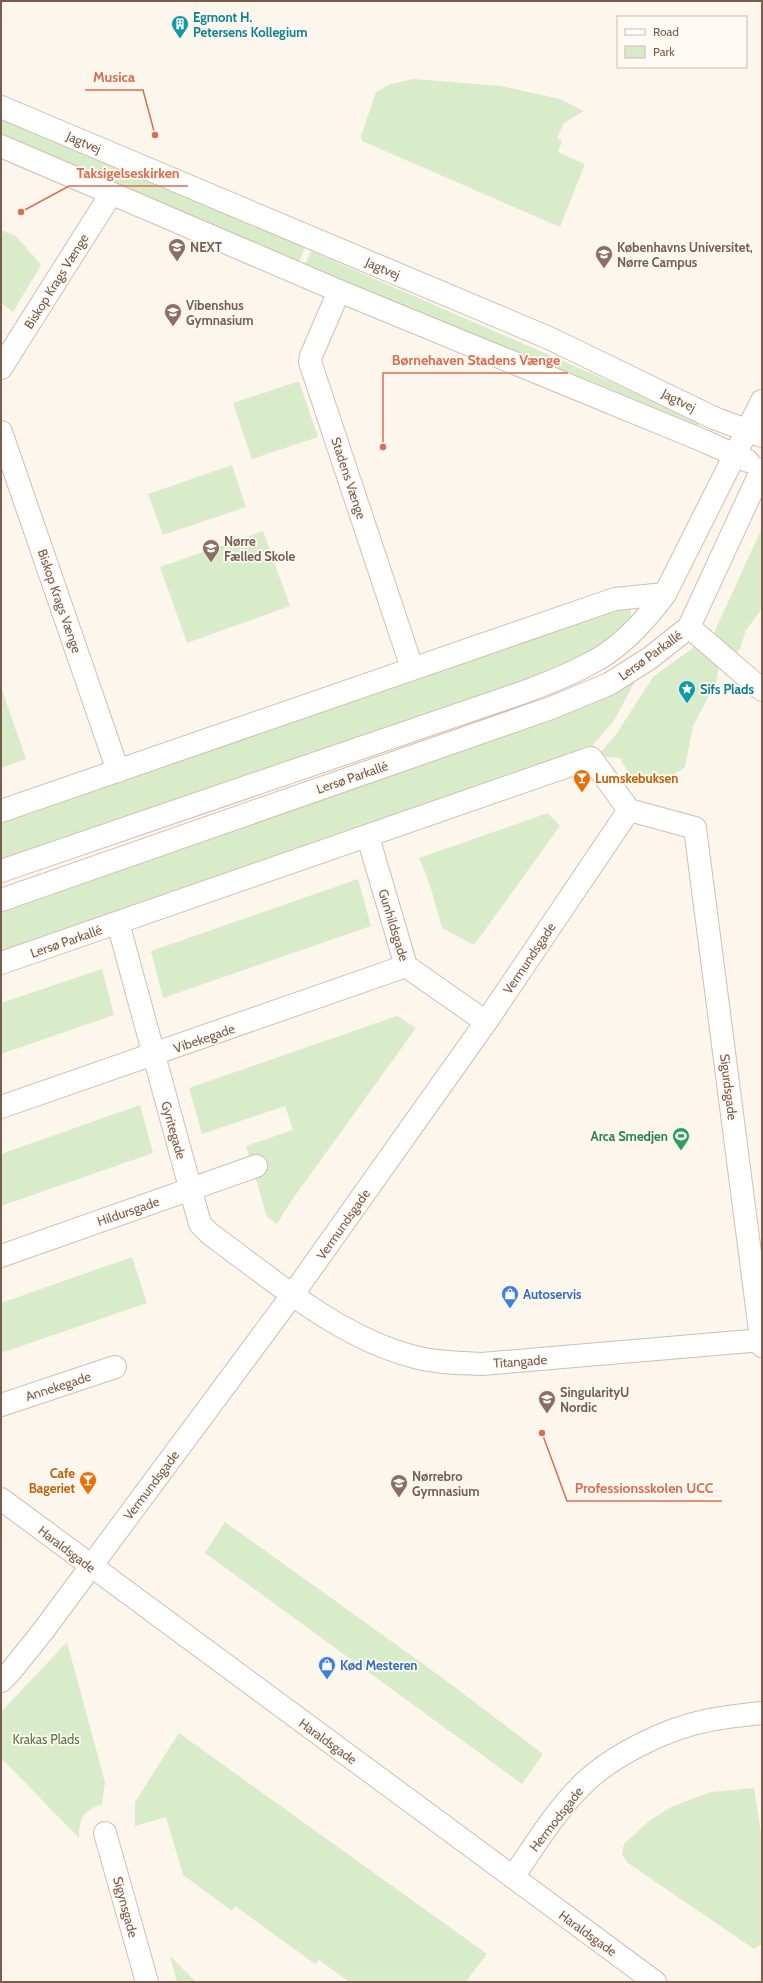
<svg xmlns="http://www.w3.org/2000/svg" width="763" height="1983" viewBox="0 0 763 1983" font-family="Cabin,sans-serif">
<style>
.green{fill:#d8ecc9}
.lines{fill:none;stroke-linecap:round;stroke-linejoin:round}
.minor-casing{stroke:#d1beb0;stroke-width:24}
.tertiary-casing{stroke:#d1beb0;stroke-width:24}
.minor{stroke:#fff;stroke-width:22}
.tertiary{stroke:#fff;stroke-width:22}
.labels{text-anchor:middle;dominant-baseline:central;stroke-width:3.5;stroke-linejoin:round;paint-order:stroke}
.culture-label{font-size:13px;font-weight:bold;fill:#0d838f;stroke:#fffaf3;text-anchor:start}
.street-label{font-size:13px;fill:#7a5c4d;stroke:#fffaf3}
.education-label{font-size:13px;font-weight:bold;fill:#785e54;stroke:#fffaf3;text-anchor:start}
.food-label{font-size:13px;font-weight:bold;fill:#c56008;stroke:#fffaf3;text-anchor:start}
.leisure-label{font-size:13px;font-weight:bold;fill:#27864d;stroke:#fffaf3;text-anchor:end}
.shop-label{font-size:13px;font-weight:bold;fill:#366cbe;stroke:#fffaf3;text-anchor:start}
.park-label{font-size:13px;fill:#537a41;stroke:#fffaf3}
.leader{fill:none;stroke:#dc6d51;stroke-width:1.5}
.callout-dot{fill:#dc6d51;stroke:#fffaf3;stroke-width:1.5}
.callout-label{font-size:14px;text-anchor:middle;font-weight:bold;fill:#dc6d51;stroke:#fffaf3;stroke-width:3.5;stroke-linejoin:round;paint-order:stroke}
</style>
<rect width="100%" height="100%" fill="#fdf6ec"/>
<!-- green -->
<path class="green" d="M 413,79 L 501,86 L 560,99 L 584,111 L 564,123 L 557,138 L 562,141 L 558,152 L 585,164 L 560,227 L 362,141 L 361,136 L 376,92 L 391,84 Z
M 1,117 L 305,248 L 299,262 L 1,133 Z
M 1,230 L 16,236 L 41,265 L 13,312 L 1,303 Z
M 311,251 L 700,421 L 698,427 L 617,393 L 571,380 L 543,369 L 305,264 Z
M 299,381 L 318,437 L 252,459 L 233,403 Z
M 232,465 L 246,507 L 163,535 L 148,494 Z
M 762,528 L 762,609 L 746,630 L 740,649 L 736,653 L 713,635 Z
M 263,531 L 290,606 L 187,643 L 160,567 Z
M 623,605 L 631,609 L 631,618 L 596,649 L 551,672 L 1,862 L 1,820 Z
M 694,647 L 719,664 L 717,680 L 693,726 L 685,767 L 661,782 L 634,782 L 620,758 L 598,756 L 617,733 L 653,677 Z
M 638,676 L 613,722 L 592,746 L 1,953 L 1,909 Z
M 1,687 L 26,759 L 1,768 Z
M 548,813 L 560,826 L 474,945 L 442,928 L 430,885 L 419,858 Z
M 358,879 L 371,926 L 163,998 L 151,951 Z
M 102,969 L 114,1015 L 1,1054 L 1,1003 Z
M 397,1016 L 416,1028 L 289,1204 L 277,1224 L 267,1217 L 246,1146 L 293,1130 L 285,1106 L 202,1134 L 189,1088 Z
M 140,1105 L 153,1153 L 1,1206 L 1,1154 Z
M 132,1257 L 147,1303 L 1,1353 L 1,1303 Z
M 225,1522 L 444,1679 L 543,1754 L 522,1784 L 205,1553 Z
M 67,1642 L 105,1782 L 102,1804 C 83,1811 79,1818 79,1838 L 1,1758 L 1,1712 Z
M 179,1733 L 487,1954 L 467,1980 L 470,1982 L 349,1982 L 319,1960 L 315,1964 L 235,1906 L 232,1911 L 183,1875 L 166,1817 L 135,1826 L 135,1802 Z
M 754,1788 L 762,1839 L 762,1944 L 754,1949 L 628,1863 L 622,1854 L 624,1844 L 649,1821 L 671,1807 L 711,1792 Z
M 170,1956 L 196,1982 L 177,1982 Z"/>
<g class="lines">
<defs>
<path id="minor" d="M 339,291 L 311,356 L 310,362 L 412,668
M 1,368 L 111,194
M 1,432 L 118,771
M 689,627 L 762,690
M 629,810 L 695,828 L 762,1346
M 1,811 L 615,599 L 665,594
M 368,837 L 406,966 L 486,1022
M 118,923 L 200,1224 L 210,1234 C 272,1279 339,1338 415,1357 C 437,1363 460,1363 482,1364 L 762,1340
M 1,963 L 591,758 L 629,810
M 1,1107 L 406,966
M 1,1256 L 256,1166
M 1,1405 L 115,1367
M 1,1681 L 11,1671 L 43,1631 L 293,1294 L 486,1022 L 629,810
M 105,1833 L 147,1982
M 513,1877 C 535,1845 556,1810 584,1783 C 613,1755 666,1729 705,1721 C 723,1717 743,1715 762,1713"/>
<path id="tertiary" d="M 1,107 L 549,338 L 714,418 L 762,436
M 1,146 L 339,291 L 704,441 L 748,461
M 1,871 L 527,691 C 548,683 569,675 589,664 C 620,649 645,621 665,594 L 762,401
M 1,900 L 551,708 L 609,684 L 650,658 L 689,627 L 762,469
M 1,1499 L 655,1982"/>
</defs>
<!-- minor casing -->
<use href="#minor" class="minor-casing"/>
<!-- tertiary casing -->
<use href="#tertiary" class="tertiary-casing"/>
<!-- minor -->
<use href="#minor" class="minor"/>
<!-- tertiary -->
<use href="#tertiary" class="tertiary"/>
</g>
<!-- icons -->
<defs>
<symbol id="building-pin" viewBox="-11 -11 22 30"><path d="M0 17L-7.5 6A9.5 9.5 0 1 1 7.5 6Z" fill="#0f9aa8" stroke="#fffaf3"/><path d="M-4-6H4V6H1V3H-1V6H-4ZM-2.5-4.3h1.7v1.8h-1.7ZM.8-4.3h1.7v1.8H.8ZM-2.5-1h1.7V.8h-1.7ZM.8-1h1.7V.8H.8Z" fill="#fff"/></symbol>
<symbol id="school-pin" viewBox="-11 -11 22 30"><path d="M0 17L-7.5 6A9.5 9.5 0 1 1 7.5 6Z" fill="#8d6e63" stroke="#fffaf3"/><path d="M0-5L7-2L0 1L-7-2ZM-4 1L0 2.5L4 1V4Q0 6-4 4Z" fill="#fff"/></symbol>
<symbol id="university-pin" viewBox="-11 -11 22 30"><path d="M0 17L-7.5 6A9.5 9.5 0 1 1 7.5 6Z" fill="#8d6e63" stroke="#fffaf3"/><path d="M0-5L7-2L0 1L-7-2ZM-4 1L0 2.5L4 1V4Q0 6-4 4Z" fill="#fff"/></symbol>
<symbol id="sight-pin" viewBox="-11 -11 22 30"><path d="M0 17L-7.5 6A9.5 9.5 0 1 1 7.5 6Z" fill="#0f9aa8" stroke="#fffaf3"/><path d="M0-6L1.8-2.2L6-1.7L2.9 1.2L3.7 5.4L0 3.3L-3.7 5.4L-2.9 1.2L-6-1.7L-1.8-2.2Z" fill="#fff"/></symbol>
<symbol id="bar-pin" viewBox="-11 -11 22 30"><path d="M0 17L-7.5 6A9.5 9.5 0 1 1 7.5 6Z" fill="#e8710a" stroke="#fffaf3"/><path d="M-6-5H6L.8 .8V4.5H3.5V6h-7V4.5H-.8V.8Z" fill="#fff"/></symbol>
<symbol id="stadium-pin" viewBox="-11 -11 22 30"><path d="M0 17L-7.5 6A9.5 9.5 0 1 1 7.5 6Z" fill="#2e9e5b" stroke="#fffaf3"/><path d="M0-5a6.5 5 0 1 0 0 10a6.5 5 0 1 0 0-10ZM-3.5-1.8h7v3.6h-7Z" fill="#fff"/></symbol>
<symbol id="shop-pin" viewBox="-11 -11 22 30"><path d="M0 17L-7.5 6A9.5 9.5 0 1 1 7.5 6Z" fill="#3f7fe0" stroke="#fffaf3"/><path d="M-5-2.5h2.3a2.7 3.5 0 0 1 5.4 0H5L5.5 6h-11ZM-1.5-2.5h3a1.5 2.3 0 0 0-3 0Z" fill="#fff"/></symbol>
</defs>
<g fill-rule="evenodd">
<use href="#building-pin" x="170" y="14" width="20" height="27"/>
<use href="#school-pin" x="167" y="237" width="20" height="27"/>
<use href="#university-pin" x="594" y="244" width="20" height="27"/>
<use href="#university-pin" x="163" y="302" width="20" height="27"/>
<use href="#school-pin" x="201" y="538" width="20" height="27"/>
<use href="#sight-pin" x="677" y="679" width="20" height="27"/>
<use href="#bar-pin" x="572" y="768" width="20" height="27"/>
<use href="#stadium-pin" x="671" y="1126" width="20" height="27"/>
<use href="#shop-pin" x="500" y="1284" width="20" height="27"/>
<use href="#school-pin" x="537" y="1389" width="20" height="27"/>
<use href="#bar-pin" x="78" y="1470" width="20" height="27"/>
<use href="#university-pin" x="389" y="1473" width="20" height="27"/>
<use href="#shop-pin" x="317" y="1655" width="20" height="27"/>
</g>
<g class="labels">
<!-- culture labels -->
<g class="culture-label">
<text x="193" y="17">Egmont H.<tspan x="193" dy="15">Petersens Kollegium</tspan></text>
<text x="700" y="689">Sifs Plads</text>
</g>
<!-- street labels -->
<g class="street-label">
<text transform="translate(84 142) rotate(23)">Jagtvej</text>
<text transform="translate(383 268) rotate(23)">Jagtvej</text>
<text transform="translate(56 281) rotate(-58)">Biskop Krags Vænge</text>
<text transform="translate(679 400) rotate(26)">Jagtvej</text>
<text transform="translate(349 478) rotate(72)">Stadens Vænge</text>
<text transform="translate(60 601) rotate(71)">Biskop Krags Vænge</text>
<text transform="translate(650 655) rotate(-36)">Lersø Parkallé</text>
<text transform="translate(352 777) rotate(-19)">Lersø Parkallé</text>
<text transform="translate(394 925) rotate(73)">Gunhildsgade</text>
<text transform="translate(66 941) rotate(-19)">Lersø Parkallé</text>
<text transform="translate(529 958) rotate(-56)">Vermundsgade</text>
<text transform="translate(204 1038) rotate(-19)">Vibekegade</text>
<text transform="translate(729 1087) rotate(83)">Sigurdsgade</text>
<text transform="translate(174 1130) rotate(74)">Gyritegade</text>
<text transform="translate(128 1211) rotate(-19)">Hildursgade</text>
<text transform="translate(343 1224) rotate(-55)">Vermundsgade</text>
<text transform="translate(520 1361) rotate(-4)">Titangade</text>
<text transform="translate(58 1386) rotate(-18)">Annekegade</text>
<text transform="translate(151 1485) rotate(-53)">Vermundsgade</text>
<text transform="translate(67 1549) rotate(37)">Haraldsgade</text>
<text transform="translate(328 1741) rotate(36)">Haraldsgade</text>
<text transform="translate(556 1819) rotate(-52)">Hermodsgade</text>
<text transform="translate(126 1907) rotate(75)">Sigynsgade</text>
<text transform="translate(588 1933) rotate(36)">Haraldsgade</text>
</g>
<!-- education labels -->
<g class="education-label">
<text x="190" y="247">NEXT</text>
<text x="617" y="247">Københavns Universitet,<tspan x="617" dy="15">Nørre Campus</tspan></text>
<text x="186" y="305">Vibenshus<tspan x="186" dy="15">Gymnasium</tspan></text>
<text x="224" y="541">Nørre<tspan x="224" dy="15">Fælled Skole</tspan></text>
<text x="560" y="1392">SingularityU<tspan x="560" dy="15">Nordic</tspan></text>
<text x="412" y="1476">Nørrebro<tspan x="412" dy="15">Gymnasium</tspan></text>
</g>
<!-- food labels -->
<g class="food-label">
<text x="595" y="778">Lumskebuksen</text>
<text x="75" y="1473" text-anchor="end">Cafe<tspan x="75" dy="15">Bageriet</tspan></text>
</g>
<!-- leisure labels -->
<g class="leisure-label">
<text x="668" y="1136">Arca Smedjen</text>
</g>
<!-- shop labels -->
<g class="shop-label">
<text x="523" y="1294">Autoservis</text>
<text x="340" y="1665">Kød Mesteren</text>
</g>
<!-- park labels -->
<g class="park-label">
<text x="46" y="1739">Krakas Plads</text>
</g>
</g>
<!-- callouts -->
<path class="leader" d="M155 135L143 90H85M21 212L69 186H188M383 447L383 373H568M542 1433L567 1501H722"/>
<g class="callout-dot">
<circle cx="155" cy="135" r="4"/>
<circle cx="21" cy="212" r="4"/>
<circle cx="383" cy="447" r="4"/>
<circle cx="542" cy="1433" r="4"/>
</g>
<g class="callout-label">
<text x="114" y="82">Musica</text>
<text x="128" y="178">Taksigelseskirken</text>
<text x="476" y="365">Børnehaven Stadens Vænge</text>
<text x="644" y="1493">Professionsskolen UCC</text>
</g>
<!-- border -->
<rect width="763" height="1983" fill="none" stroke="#7a5c4d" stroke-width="4"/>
<!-- legend -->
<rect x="617" y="16" width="130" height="52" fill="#fffaf3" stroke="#cabbb1"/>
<rect x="625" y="29" width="20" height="6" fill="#ffffff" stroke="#cabbb1"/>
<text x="653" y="36" font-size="12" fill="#7a5c4d">Road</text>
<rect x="625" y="46" width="20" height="12" fill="#d8ecc9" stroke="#cabbb1"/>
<text x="653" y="56" font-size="12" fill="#7a5c4d">Park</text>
</svg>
